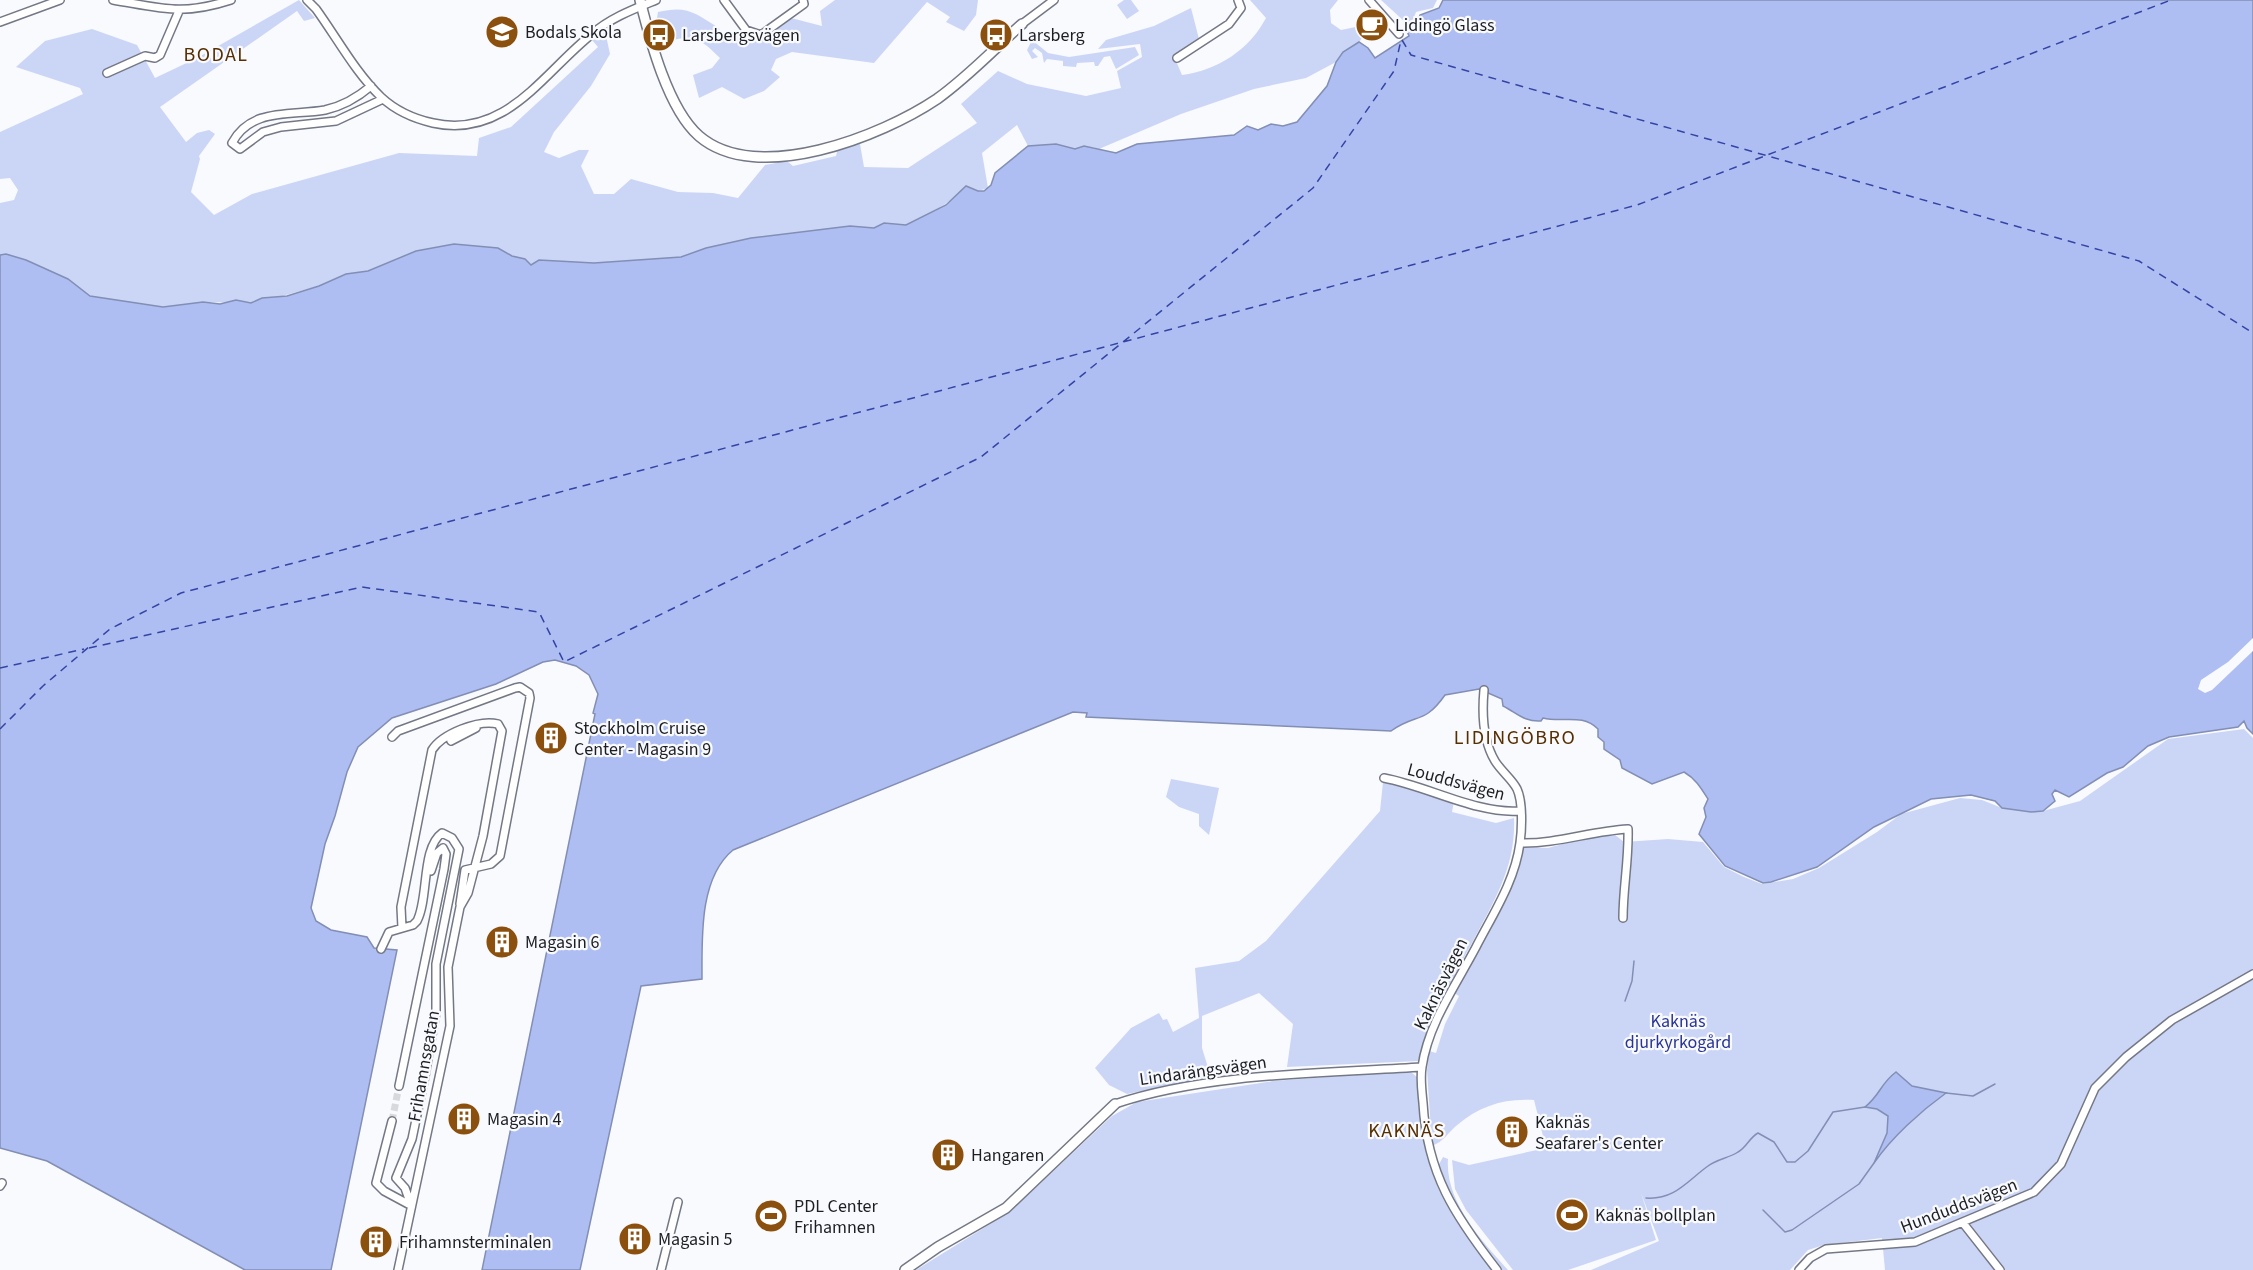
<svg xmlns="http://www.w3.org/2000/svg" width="2253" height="1270" viewBox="0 0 2253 1270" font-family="'Source Sans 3',sans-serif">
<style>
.green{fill:#cbd6f7}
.water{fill:#aebef2;stroke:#828eb4;stroke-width:1.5}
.pier{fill:#f9fafd}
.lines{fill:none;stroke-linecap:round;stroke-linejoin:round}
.stream{stroke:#828eb4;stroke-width:1.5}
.ferry{stroke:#3444a5;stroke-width:1.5;stroke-dasharray:8 6;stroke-linecap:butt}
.minor-tunnel{stroke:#d8d9dc;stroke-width:7;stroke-dasharray:7 3.5;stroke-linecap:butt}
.minor-casing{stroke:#747885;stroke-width:10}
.tertiary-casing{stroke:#747885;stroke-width:12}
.minor{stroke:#fff;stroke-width:7}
.tertiary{stroke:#fff;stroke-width:9}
.labels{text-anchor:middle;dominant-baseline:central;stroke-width:4.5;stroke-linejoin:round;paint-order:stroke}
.poi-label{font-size:18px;fill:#1c1e23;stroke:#f9fafd;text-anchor:start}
.street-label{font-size:18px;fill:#1c1e23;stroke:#f9fafd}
.park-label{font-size:18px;fill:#293595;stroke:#f9fafd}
.neighbourhood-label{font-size:20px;letter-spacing:1.5px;fill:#562e00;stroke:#f9fafd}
</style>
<rect width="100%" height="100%" fill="#f9fafd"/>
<!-- green -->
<path class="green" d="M 299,0 L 315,18 L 304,21 L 297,11 L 160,107 L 186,142 L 197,133 L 209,130 L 215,134 L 199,156 L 200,159 L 191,192 L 214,215 L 252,194 L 399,153 L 477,156 L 479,138 L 511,127 L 598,47 L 592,40 L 605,31 L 610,54 L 591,86 L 554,132 L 544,152 L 559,158 L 579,150 L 589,150 L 581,166 L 594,194 L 614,194 L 631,179 L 678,192 L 713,193 L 738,198 L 765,165 L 787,161 L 793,166 L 836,156 L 838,148 L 860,144 L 864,167 L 908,168 L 977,123 L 961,104 L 998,71 L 1027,84 L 1086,96 L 1121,88 L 1117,71 L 1142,57 L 1140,44 L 1098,49 L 1106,40 L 1154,26 L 1191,8 L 1199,39 L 1174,56 L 1182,75 C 1218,70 1249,50 1266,18 L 1250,0 L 1338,0 L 1330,10 L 1331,23 L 1341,30 L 1365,25 L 1368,31 L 1359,42 L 1343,52 L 1336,62 L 1306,78 L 1254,89 L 1181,114 L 1099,149 L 1092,147 L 1075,149 L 1056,144 L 1028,146 L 1017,125 L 982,153 L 988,188 L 978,191 L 966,186 C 950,205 927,214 906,225 C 896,230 887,221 874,228 L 793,233 L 751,238 L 706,248 L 681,257 L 594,263 L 539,260 L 531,265 L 498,248 L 454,244 L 416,251 L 368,271 L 346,274 L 319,286 L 275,298 L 262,298 L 251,303 L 203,302 L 163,307 L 90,296 L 26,260 L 6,254 L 0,255 L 0,203 L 14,200 L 18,190 L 10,178 L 0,179 L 0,132 L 83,94 L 80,88 L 16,67 L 45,41 L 92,29 L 137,45 L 155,78 L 197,58 Z
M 835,0 L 978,0 L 976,15 L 964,31 L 946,22 L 950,17 L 927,2 L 874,63 L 792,52 L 776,59 L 771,70 L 780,77 L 764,91 L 744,99 L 722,87 L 699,98 L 693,75 L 712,68 L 720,58 C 703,41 695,33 670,41 L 656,24 L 658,12 C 687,5 695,13 719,28 L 721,38 L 740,34 L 759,39 L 791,18 L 822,26 L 820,11 Z
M 1124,0 L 1131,0 L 1139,11 L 1127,19 L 1117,5 Z
M 1381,0 L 1437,0 L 1433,8 L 1416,12 L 1413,20 L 1405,28 L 1404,21 Z
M 1032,40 L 1048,53 L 1069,57 L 1135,47 L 1139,55 L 1116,69 L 1110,56 L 1104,57 L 1098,66 L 1095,66 L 1094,62 L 1077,63 L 1076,67 L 1063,66 L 1063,61 L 1047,59 L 1044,63 L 1042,53 L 1035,48 L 1032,51 L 1038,57 L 1032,59 L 1027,50 Z
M 2244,729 L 2253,738 L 2253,1270 L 1885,1270 L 1882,1238 L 1824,1245 L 1808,1250 L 1790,1270 L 1591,1270 L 1659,1241 L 1641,1193 L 1656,1240 L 1568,1270 L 1513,1270 L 1466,1210 L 1455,1189 L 1452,1160 L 1469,1165 L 1546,1148 L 1534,1100 C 1504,1098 1479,1106 1456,1126 C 1447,1134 1444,1141 1432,1146 L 1427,1070 L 1429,1051 L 1436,1053 L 1445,1024 L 1459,996 L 1454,993 L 1508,897 L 1524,847 L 1548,848 L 1610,831 L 1624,842 L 1668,839 L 1703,842 L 1724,867 L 1744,877 L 1762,884 L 1793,879 L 1819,868 L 1877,832 L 1901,814 L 1960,798 L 1982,800 L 2002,808 L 2031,812 L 2043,811 L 2080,801 L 2168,739 Z
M 1171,779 L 1219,788 L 1209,835 L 1199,826 L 1199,814 L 1179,807 L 1166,797 Z
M 1383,782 L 1454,801 L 1452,812 L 1496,823 L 1514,818 C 1516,867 1494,901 1472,943 C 1451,981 1430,1019 1418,1061 L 1287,1067 L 1293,1024 L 1259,993 L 1202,1016 L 1202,1048 L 1211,1077 L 1127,1094 L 1109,1085 L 1095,1068 L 1131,1028 L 1159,1013 L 1163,1020 L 1167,1019 L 1173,1032 L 1199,1018 L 1195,968 L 1239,961 L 1266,941 L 1380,811 Z
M 1410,1071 L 1419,1079 C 1421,1105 1422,1132 1428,1158 C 1437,1200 1467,1237 1493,1270 L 916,1270 L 1011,1211 L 1112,1116 L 1137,1102 L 1273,1081 Z
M 1443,1157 L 1448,1159 C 1445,1201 1481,1240 1508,1270 L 1501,1270 L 1453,1203 L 1437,1168 Z"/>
<!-- water -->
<path class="water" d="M 1443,0 L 2253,0 L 2253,734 L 2247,728 L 2244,721 L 2238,727 L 2169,737 L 2148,746 L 2123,767 L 2107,773 L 2069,797 L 2055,790 L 2052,794 L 2055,801 L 2043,811 L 2031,812 L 2002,808 L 1995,801 L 1971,795 L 1931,799 L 1874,827 L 1817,867 L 1771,882 L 1763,883 L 1725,866 L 1699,834 L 1706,817 L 1704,808 L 1708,799 C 1701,788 1696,779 1684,772 L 1652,784 L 1622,768 L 1620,760 L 1604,749 L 1604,742 L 1598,737 L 1598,729 C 1582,713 1563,723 1543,718 L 1541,721 C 1524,722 1517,713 1503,706 L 1502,699 L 1479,689 L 1445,695 C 1424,725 1416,713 1391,731 L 1086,717 L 1087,713 L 1073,712 L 733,850 C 699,878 702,938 702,979 L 641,986 L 580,1270 L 482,1270 L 595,714 L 593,713 L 598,694 L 589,675 L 576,666 L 555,660 L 543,662 L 496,684 L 392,718 L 358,747 L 347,772 L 335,816 L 325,844 L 311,908 L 316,921 L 331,930 L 367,937 L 374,948 L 397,950 L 331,1270 L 245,1270 L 47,1161 L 0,1148 L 0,255 L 6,254 L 26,260 L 68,279 L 90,296 L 163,307 L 203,302 L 220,304 L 236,300 L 251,303 L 262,298 L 287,296 L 319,286 L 346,274 L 368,271 L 416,251 L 454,244 L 498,248 L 512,256 L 525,259 L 531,265 L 539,260 L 594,263 L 681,257 L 706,248 L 751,238 L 850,226 L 874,228 L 884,223 L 906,225 L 946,205 L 966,186 L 978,191 L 984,191 L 991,185 L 995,173 L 1028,146 L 1056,144 L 1075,149 L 1084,146 L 1116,153 L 1137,144 L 1234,135 L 1247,126 L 1258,130 L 1271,124 L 1283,126 L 1297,122 L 1327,86 L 1336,62 L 1343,52 L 1359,42 L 1368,48 L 1375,58 L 1409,36 L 1407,31 L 1417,23 L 1420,15 L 1439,8 Z
M 1896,1072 L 1912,1086 L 1946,1093 C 1921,1111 1892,1137 1874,1163 L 1887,1133 L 1888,1116 L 1877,1109 L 1865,1107 C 1881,1094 1880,1084 1896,1072 Z"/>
<!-- pier -->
<path class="pier" d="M 2253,638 L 2253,651 L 2233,670 L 2212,690 L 2205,693 L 2198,689 L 2201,680 L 2228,662 Z"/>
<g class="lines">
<!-- stream -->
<path class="stream" d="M 1625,1001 L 1632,981 L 1634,961
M 1946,1093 L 1973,1096 L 1995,1084
M 1646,1198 C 1675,1200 1687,1181 1708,1166 C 1717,1159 1729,1158 1738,1152 C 1747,1147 1749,1138 1758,1133 L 1774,1142 L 1787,1162 L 1795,1162 L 1808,1151 L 1833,1112 L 1865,1107
M 1763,1210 L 1785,1232 L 1792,1230 L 1859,1184 L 1874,1163"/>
<!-- ferry -->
<path class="ferry" d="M 1402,40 L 1411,55 L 2139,261 L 2253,333
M 89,648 L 362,587 L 539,612 L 564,662 L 981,457 L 1313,188 L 1394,71 L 1401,40
M 0,668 L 84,649
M 0,729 L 43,686 L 110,629 L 181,593 L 1637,205 L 2171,0"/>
<!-- minor-tunnel -->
<path class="minor-tunnel" d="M 392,1121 L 399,1086"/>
<defs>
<path id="minor" d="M 113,0 C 161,8 182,16 231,0
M 307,0 L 316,9 C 337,38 355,72 381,97 C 395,110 415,119 433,123 C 506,139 543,73 592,34 C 610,18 634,9 656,0
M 724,0 L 746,30 L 761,35 L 804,4 L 803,0
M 1369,0 L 1399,34
M 0,22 L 60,0
M 1022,24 L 1054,0
M 1177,58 L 1229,24 L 1241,8 L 1238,0
M 107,73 L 145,56 L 155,58 L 160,55 L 179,11
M 371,86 C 357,98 343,106 325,110 C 292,116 251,107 232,143 L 240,149 L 263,132 L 281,127 L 336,121 L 383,99
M 1484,690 C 1482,712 1483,741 1495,761 C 1501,771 1512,779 1517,789 C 1523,802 1522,829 1520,843 C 1515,881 1493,914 1476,947 C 1456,985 1428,1024 1422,1067 C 1420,1079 1422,1092 1423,1103 C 1427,1174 1455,1216 1497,1270
M 392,737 L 398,731 L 515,688 L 520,687 L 529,693 L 530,698 L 500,856 L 491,864 L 465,870 L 460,904
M 451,741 L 476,728
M 1384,778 C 1427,786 1477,814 1519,811
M 1520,843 C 1557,844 1591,831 1628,829 C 1629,859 1623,888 1623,918
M 381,949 L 389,932 L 413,925 L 417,921 C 429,898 421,848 442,833 L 452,838 L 459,849 L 436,964 L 436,1012 L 425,1076 L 412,1139 L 396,1178 L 405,1188 L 410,1202
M 399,1086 L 444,869 L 446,854 L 443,848 L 437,853 L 431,871
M 1115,1104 C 1206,1073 1326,1073 1422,1067
M 392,1121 L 376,1183 L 384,1191 L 410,1205
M 0,1186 L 2,1183
M 1963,1223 L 2000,1270
M 398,1270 L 450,1026 L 448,967 L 460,907 L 468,893 L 483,836 L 502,731 L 498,724 C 479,719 442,734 432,750 L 401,907 L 402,928
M 661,1270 L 678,1202
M 1799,1270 L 1810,1258 L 1826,1249 L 1915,1242 L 2034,1192 L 2061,1164 L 2095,1088 L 2126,1057 L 2172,1020 L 2253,974"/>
<path id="tertiary" d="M 640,0 C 650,40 668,109 699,136 C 757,186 882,136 937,99 C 968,77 994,49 1022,24
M 905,1270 L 938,1247 L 1006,1208 L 1115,1104"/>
</defs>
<!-- minor casing -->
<use href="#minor" class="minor-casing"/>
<!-- tertiary casing -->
<use href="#tertiary" class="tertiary-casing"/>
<!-- minor -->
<use href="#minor" class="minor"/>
<!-- tertiary -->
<use href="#tertiary" class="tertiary"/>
</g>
<!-- icons -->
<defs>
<symbol id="cafe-disc" viewBox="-11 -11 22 22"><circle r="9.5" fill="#8b500d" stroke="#f9fafd"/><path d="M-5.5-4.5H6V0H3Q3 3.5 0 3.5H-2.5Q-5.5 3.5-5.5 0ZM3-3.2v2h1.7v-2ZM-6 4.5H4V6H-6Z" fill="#fff"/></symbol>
<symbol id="school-disc" viewBox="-11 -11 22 22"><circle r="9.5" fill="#8b500d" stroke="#f9fafd"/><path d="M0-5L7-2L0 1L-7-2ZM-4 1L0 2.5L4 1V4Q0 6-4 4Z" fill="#fff"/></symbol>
<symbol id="bus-disc" viewBox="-11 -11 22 22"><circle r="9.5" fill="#8b500d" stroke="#f9fafd"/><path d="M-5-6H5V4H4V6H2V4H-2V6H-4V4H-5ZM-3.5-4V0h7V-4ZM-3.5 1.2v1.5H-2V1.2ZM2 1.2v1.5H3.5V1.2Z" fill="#fff"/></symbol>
<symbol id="building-disc" viewBox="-11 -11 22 22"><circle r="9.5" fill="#8b500d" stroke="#f9fafd"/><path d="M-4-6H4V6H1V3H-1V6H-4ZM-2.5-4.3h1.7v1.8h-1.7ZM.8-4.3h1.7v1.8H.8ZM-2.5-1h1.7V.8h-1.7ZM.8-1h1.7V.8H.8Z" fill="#fff"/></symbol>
<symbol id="stadium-disc" viewBox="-11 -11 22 22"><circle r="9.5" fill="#8b500d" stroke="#f9fafd"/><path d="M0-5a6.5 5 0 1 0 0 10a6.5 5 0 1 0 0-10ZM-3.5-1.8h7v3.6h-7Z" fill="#fff"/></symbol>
</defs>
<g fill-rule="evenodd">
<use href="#cafe-disc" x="1353" y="6" width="38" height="38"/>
<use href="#school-disc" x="483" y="13" width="38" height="38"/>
<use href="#bus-disc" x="640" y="16" width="38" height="38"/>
<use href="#bus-disc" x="977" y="16" width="38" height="38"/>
<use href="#building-disc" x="532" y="719" width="38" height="38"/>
<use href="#building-disc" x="483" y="923" width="38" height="38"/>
<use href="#building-disc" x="445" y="1100" width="38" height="38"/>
<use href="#building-disc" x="1493" y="1113" width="38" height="38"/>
<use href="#building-disc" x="929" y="1136" width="38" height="38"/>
<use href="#stadium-disc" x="1553" y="1196" width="38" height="38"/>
<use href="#stadium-disc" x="752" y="1197" width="38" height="38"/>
<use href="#building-disc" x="616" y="1220" width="38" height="38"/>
<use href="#building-disc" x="357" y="1223" width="38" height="38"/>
</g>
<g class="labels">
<!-- poi labels -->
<g class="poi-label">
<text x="1395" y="25">Lidingö Glass</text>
<text x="525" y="32">Bodals Skola</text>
<text x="682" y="35">Larsbergsvägen</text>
<text x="1019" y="35">Larsberg</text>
<text x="574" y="728">Stockholm Cruise<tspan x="574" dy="21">Center - Magasin 9</tspan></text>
<text x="525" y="942">Magasin 6</text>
<text x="487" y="1119">Magasin 4</text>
<text x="1535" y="1122">Kaknäs<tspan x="1535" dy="21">Seafarer's Center</tspan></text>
<text x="971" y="1155">Hangaren</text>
<text x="794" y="1206">PDL Center<tspan x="794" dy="21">Frihamnen</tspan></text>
<text x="1595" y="1215">Kaknäs bollplan</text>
<text x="658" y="1239">Magasin 5</text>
<text x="399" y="1242">Frihamnsterminalen</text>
</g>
<!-- street labels -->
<g class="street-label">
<text transform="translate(1456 782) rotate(15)">Louddsvägen</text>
<text transform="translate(1441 984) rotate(-64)">Kaknäsvägen</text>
<text transform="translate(424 1066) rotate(-80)">Frihamnsgatan</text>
<text transform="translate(1203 1071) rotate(-8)">Lindarängsvägen</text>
<text transform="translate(1959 1206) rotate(-21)">Hunduddsvägen</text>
</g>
<!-- park labels -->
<g class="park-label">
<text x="1678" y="1021">Kaknäs<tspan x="1678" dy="21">djurkyrkogård</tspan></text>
</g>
<!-- neighbourhood labels -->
<g class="neighbourhood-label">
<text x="216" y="55">BODAL</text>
<text x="1515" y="738">LIDINGÖBRO</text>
<text x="1407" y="1131">KAKNÄS</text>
</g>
</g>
</svg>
